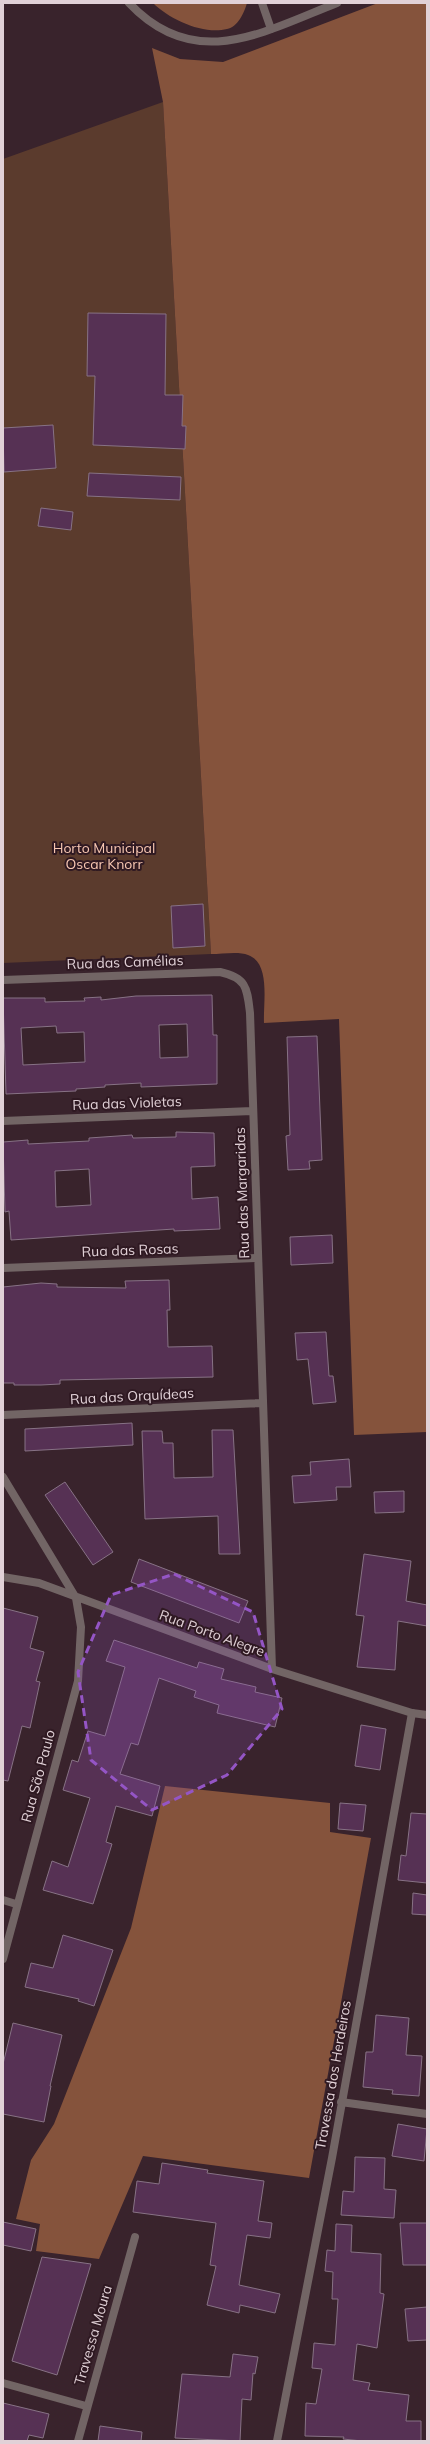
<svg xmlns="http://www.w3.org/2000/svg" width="430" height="2444" viewBox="0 0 430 2444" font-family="Mulish,sans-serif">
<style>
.green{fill:#5b3b2d}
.forest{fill:#85533c}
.building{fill:#563154;stroke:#877285;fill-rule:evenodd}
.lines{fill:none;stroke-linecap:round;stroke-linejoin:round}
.minor{stroke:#726565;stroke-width:8}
.tertiary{stroke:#726565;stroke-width:8}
.marked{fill:#9455c5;fill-opacity:0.2;stroke:#9455c5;stroke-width:3;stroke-dasharray:8 5;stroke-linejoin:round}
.labels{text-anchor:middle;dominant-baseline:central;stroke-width:4;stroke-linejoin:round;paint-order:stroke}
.park-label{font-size:14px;fill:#f8c7b2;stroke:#2f1922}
.street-label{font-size:14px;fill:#e1d1d7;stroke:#2f1922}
</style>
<rect width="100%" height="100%" fill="#39232c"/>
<!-- green -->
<path class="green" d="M 163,102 L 211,954 L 3,963 L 3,159 Z"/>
<!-- forest -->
<path class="forest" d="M 153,3 L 247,3 C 244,13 238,27 227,29 C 204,35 170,20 153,3 Z
M 378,3 L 427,3 L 427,1432 L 354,1435 L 339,1019 L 264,1023 C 263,1003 271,963 248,955 C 239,951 222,954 211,954 L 163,102 L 152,48 L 180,59 L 223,62 Z
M 165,1786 L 330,1803 L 330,1832 L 371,1838 L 309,2178 L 143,2156 L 99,2259 L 36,2251 L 40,2224 L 16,2219 L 31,2160 L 54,2124 L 131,1928 Z"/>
<!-- building -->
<path class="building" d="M 88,313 L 166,314 L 165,395 L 183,395 L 182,426 L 186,426 L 185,449 L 93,445 L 95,376 L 87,376 Z
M 53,425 L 56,468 L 4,472 L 3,428 Z
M 89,473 L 181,477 L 180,500 L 87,496 Z
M 41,508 L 73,512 L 71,530 L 38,526 Z
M 203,904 L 205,946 L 173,948 L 171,906 Z
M 212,995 L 213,1035 L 217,1035 L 217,1084 L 141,1087 L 141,1083 L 105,1085 L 105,1087 L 76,1089 L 76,1091 L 6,1094 L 3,998 L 45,998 L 45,1002 L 85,1001 L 84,998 L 101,997 L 101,1000 L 136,996 ZM 187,1024 L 188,1057 L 160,1058 L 159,1025 ZM 56,1026 L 57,1033 L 84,1032 L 85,1062 L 23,1065 L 21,1028 Z
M 317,1036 L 322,1160 L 309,1161 L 310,1169 L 288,1170 L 286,1136 L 290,1135 L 287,1037 Z
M 176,1132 L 214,1133 L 215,1166 L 191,1167 L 192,1199 L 218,1197 L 220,1229 L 174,1231 L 174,1229 L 11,1240 L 9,1211 L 5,1212 L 3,1142 L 28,1140 L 28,1144 L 89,1141 L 89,1138 L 132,1135 L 133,1138 L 176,1137 ZM 89,1169 L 91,1205 L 56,1207 L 55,1171 Z
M 332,1235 L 333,1263 L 291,1265 L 290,1237 Z
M 169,1280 L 170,1310 L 167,1310 L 168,1347 L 212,1346 L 213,1377 L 60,1380 L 60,1384 L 41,1385 L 14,1385 L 14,1383 L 3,1383 L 3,1287 L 41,1283 L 57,1284 L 57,1287 L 126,1288 L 125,1281 Z
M 326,1332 L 329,1376 L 333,1376 L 336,1402 L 313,1404 L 308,1359 L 297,1360 L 295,1333 Z
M 132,1423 L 133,1445 L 25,1451 L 25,1429 Z
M 212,1430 L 233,1430 L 240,1554 L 219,1554 L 218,1516 L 145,1519 L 142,1431 L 162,1431 L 163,1443 L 173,1443 L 174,1478 L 213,1477 Z
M 349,1459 L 351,1487 L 336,1487 L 337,1500 L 294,1503 L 292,1476 L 311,1475 L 310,1462 Z
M 65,1482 L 113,1552 L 93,1565 L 45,1495 Z
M 404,1491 L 404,1512 L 375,1513 L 374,1492 Z
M 364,1554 L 411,1561 L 406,1601 L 427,1605 L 427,1626 L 398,1621 L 395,1670 L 357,1667 L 364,1616 L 356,1615 Z
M 139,1559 L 248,1601 L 239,1623 L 131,1582 Z
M 3,1608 L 38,1617 L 30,1648 L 44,1652 L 36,1681 L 40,1682 L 30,1728 L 22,1726 L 8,1781 L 3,1780 Z
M 114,1640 L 197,1668 L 199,1662 L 224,1669 L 221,1679 L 256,1687 L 255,1692 L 282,1698 L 275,1727 L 217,1713 L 219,1705 L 194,1697 L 196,1691 L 159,1678 L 138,1745 L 131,1743 L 120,1774 L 160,1786 L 152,1816 L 116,1806 L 106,1842 L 112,1844 L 93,1904 L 43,1890 L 52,1861 L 68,1867 L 90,1798 L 63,1790 L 72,1760 L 78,1762 L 88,1731 L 105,1736 L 125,1667 L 106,1661 Z
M 361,1725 L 386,1729 L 380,1770 L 355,1766 Z
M 340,1803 L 366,1805 L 363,1831 L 338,1829 Z
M 411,1813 L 427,1814 L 427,1883 L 398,1880 L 401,1855 L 406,1856 Z
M 413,1893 L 427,1895 L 427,1915 L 412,1914 Z
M 63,1935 L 113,1950 L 94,2006 L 78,2001 L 79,1999 L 25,1987 L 31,1963 L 53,1968 Z
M 376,2015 L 409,2018 L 406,2055 L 422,2056 L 419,2096 L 392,2094 L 393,2090 L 363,2087 L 366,2052 L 373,2052 Z
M 13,2023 L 62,2035 L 50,2086 L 51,2086 L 44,2122 L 3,2114 L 3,2064 Z
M 398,2124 L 427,2129 L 424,2161 L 392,2156 Z
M 355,2157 L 385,2158 L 384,2189 L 396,2190 L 394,2218 L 341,2215 L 343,2191 L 354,2192 Z
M 162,2163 L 208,2170 L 207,2173 L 264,2181 L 258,2221 L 272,2223 L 270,2238 L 247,2235 L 239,2285 L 280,2294 L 275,2313 L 240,2305 L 239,2313 L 207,2305 L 216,2266 L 210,2265 L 216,2223 L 133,2212 L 137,2181 L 159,2184 Z
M 3,2222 L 36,2229 L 31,2251 L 3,2245 Z
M 400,2223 L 427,2223 L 427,2265 L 403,2265 Z
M 336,2224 L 352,2225 L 351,2252 L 381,2254 L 380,2293 L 384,2294 L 377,2348 L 357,2344 L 353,2380 L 370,2383 L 368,2390 L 409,2395 L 406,2421 L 421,2421 L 421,2441 L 362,2441 L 343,2439 L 344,2437 L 305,2436 L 306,2403 L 316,2404 L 322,2369 L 312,2368 L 314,2343 L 335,2345 L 338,2299 L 332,2299 L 333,2272 L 325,2271 L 327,2250 L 335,2251 Z
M 42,2257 L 91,2264 L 57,2375 L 12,2361 Z
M 427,2307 L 427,2340 L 408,2341 L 405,2309 Z
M 233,2354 L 258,2357 L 255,2374 L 253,2373 L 251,2400 L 242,2399 L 240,2441 L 175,2438 L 182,2374 L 230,2377 Z
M 3,2403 L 49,2414 L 43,2438 L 29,2435 L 27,2441 L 3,2441 Z
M 100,2426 L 142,2432 L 141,2441 L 98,2441 Z"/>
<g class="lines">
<!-- minor -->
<path class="minor" d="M 262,3 L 271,29
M 3,980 L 220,972 C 247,978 247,988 250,1013 L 272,1669
M 3,1121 L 252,1111
M 3,1268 L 257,1258
M 3,1415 L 262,1403
M 3,1900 L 16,1904
M 341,2102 L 427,2114
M 3,2383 L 86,2406
M 78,2441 L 135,2237
M 277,2441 L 332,2158 L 412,1713"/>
<!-- tertiary -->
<path class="tertiary" d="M 129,3 C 195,73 263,32 337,3
M 3,1477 L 76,1598 L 81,1627 L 78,1681 L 3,1959
M 3,1577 L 39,1583 L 272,1669 L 412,1713 L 427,1715"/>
</g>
<!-- marked area -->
<path class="marked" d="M 174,1574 L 253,1612 L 282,1709 L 227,1775 L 152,1810 L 91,1760 L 78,1672 L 111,1595 Z"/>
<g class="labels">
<!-- park labels -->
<g class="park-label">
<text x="104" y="848">Horto Municipal<tspan x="104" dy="16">Oscar Knorr</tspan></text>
</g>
<!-- street labels -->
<g class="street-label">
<text transform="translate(125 962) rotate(-2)">Rua das Camélias</text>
<text transform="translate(127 1103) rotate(-2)">Rua das Violetas</text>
<text transform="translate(242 1193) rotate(-92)">Rua das Margaridas</text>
<text transform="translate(130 1250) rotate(-2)">Rua das Rosas</text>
<text transform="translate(132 1396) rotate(-3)">Rua das Orquídeas</text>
<text transform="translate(212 1633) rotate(20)">Rua Porto Alegre</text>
<text transform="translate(38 1776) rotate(-75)">Rua São Paulo</text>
<text transform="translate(333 2075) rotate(-80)">Travessa dos Herdeiros</text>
<text transform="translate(93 2335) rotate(-74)">Travessa Moura</text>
</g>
</g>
<!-- border -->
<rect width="430" height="2444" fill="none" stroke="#e1d1d7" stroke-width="8"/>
</svg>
